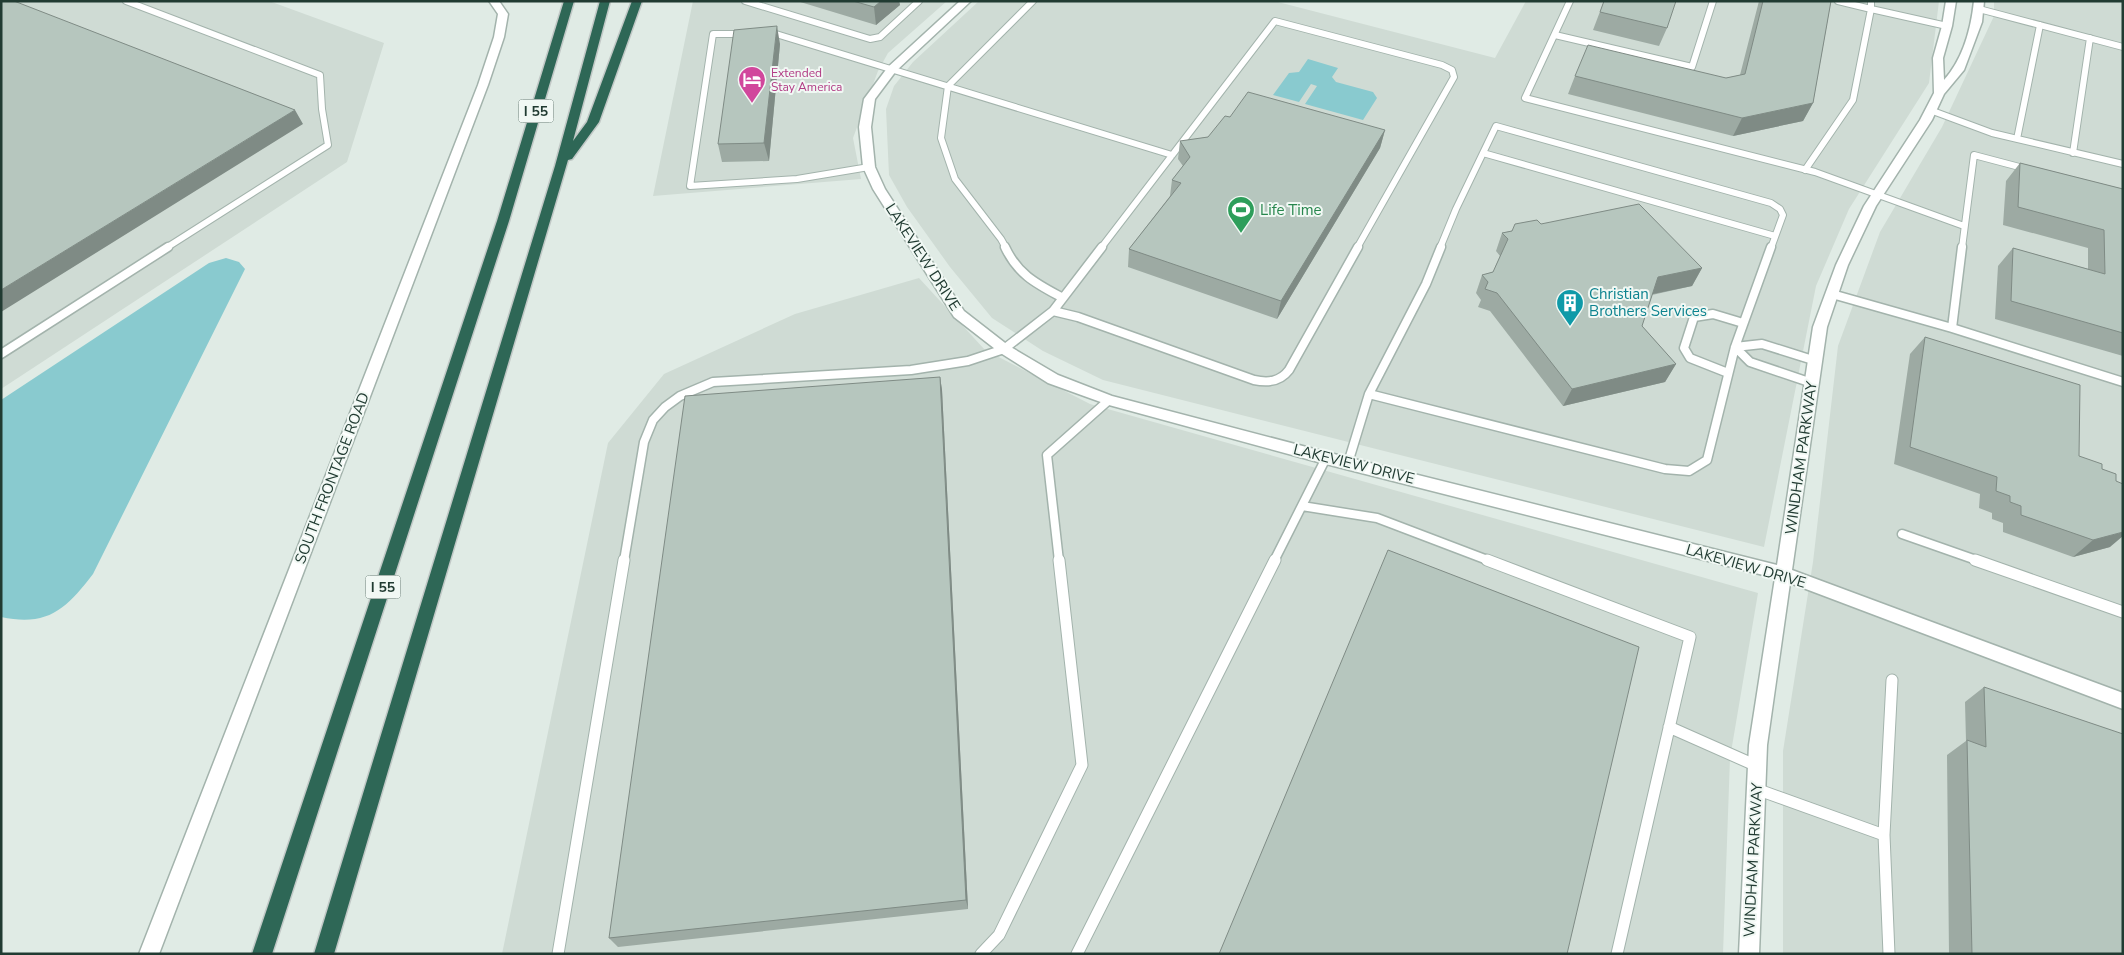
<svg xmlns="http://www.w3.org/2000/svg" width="2124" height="955" viewBox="0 0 2124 955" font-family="'Nunito Sans',sans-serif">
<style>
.built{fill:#cfdbd4}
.water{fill:#89cacf}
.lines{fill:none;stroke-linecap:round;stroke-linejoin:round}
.service-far2-casing{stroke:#a3b3ac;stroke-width:8}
.service-far1-casing{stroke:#a3b3ac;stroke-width:11}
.service-casing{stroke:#a3b3ac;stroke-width:13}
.minor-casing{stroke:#a3b3ac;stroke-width:3}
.motorway-casing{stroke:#c1c8c6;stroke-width:3}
.service-far2{stroke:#fff;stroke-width:6}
.service-far1{stroke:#fff;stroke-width:8}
.service{stroke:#fff;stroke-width:11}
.minor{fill:#fff;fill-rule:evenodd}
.motorway{fill:#2e6756;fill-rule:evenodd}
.wall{fill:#9daaa3}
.shaded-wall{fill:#7f8b85}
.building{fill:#b6c6be;stroke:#7f8b85}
.labels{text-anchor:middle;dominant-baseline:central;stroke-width:4;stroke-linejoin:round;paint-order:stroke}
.far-hotel-label{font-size:12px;fill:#b23c85;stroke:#f1f8f4;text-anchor:start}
.shield{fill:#f1f8f4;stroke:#5f746c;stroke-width:1}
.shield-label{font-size:14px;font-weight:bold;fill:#213b32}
.leisure-label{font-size:15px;fill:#27864d;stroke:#f1f8f4;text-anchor:start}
.street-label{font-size:15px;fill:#213b32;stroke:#f1f8f4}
.culture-label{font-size:15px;fill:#0d838f;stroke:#f1f8f4;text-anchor:start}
</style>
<rect width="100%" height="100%" fill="#e0ebe5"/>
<!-- built -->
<path class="built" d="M 1,1 L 269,1 L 384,43 L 347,162 L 1,389 Z
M 693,1 L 947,1 L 888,53 L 878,71 L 853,138 L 861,179 L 653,196 Z
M 979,1 L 1274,1 L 1495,58 L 1526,1 L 1939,1 L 1929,83 L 1849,209 L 1816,286 L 1764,547 L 1103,380 L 1043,351 L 992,318 L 950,267 L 907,207 L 889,175 L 886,109 L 894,86 L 913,62 Z
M 1994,1 L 2123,1 L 2123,954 L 1783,954 L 1783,751 L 1813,562 L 1838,346 L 1880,232 L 1942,127 L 1994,16 Z
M 919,278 L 985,350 L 1090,404 L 1758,593 L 1730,758 L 1723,954 L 502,954 L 608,443 L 664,374 L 795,314 Z"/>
<!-- water -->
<path class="water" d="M 1308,59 L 1338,68 L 1332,77 L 1336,82 L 1373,92 L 1377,98 L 1363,120 L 1305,104 L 1317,86 L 1311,84 L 1299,102 L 1273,95 L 1289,73 L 1299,72 Z
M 226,258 L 239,262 L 245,269 L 93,574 C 66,609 48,627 1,617 L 1,400 L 209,263 Z"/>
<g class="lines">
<defs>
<path id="service-far2" d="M 126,1 L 320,75 L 322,109 L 328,145 L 166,248
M 745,1 L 870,39 L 880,37 L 919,1
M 1570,1 L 1525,98 L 1815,172 L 1964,226
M 1871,1 L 1871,9 L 1947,26
M 1979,9 L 2123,47
M 745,34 L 713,34 L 690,186 L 797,179 L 869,167
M 768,34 L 776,34 L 1172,155
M 1555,35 L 1692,67 L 1713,1
M 1930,110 L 1992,133 L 2123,164
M 2017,139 L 2040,25
M 1483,153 L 1775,236
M 2073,153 L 2090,38
M 1805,170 L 1853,100 L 1871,9 L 1838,1
M 1006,248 L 1001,239 L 955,179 L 941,138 L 948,86 L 1033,1
M 1101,248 L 1275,21 L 1442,65 L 1452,70 L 1454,77 L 1357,248
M 1440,248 L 1456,209 L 1496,126 L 1771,203 L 1780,209 L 1783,215 L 1771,248
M 1962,248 L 1974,155 L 2027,169"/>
<path id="service-far1" d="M 1005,247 C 1018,275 1037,284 1063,298
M 1962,247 L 1952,328 L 2123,382
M 1832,294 L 1952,328
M 1053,311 L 1078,317 L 1254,380 C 1268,383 1280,382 1289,370 L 1358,247
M 1053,311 L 1102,247
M 1,354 L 168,247
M 1728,373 L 1690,358 L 1684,348 L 1694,317 L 1713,314 L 1743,323
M 1812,383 L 1750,362 L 1735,347 L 1762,344 L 1816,361
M 1369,394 L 1665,469 L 1689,471 L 1707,460 L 1735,347 L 1771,247
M 1369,394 L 1426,284 L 1441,247
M 1348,463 L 1369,394
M 1302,506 L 1377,518 L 1490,561
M 1902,534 L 1979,561
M 624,561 L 644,442 L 653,420 L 665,407 L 680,396 L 713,382 L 911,370 L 968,361 L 1004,349 L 1053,311
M 1059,561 L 1047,455 L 1109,400
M 1274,561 L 1326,458"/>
<path id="service" d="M 1487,560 L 1690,637 L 1617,954
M 1975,560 L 2123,612
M 1669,727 L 1757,766
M 1756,789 L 1884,835
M 558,954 L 624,560
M 981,954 L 999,935 L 1082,765 L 1059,560
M 1077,954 L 1275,560
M 1889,954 L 1884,835 L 1892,680"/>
<path id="minor" d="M 489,1 L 499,1 L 508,14 L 504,37 L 488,85 L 159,954 L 139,954 L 478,85 L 494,37 L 498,14 Z
M 960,1 L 971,1 L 896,71 L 875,99 L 871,127 L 875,167 L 885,189 L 964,311 L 1009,346 L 1058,375 L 1112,396 L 1318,450 L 1777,565 L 1813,327 L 1836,265 L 1864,206 L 1920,120 L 1934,93 L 1933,58 L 1942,26 L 1946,1 L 1956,1 L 1952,26 L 1943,58 L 1944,80 C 1963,59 1971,29 1974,1 L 1984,1 L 1982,22 L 1964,70 L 1944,94 L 1932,120 L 1876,206 L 1848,265 L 1827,327 L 1792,570 L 2123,693 L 2123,709 L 1790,583 L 1767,745 L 1759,954 L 1739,954 L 1749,745 L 1775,578 L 1318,462 L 1109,405 L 1048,383 L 999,352 L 954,317 L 873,189 L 863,167 L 859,127 L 864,99 L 888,67 Z"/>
<path id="motorway" d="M 564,1 L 574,1 L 509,221 L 272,954 L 252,954 L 497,221 Z
M 600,1 L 610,1 L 573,141 L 587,122 L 632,1 L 642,1 L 599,122 L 572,159 L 568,160 L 334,954 L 314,954 L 555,166 Z"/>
</defs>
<!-- service-far2 casing -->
<use href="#service-far2" class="service-far2-casing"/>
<!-- service-far1 casing -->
<use href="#service-far1" class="service-far1-casing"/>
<!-- service casing -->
<use href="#service" class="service-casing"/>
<!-- minor casing -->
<use href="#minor" class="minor-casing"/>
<!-- motorway casing -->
<use href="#motorway" class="motorway-casing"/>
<!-- service-far2 -->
<use href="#service-far2" class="service-far2"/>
<!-- service-far1 -->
<use href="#service-far1" class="service-far1"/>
<!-- service -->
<use href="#service" class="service"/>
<!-- minor -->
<use href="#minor" class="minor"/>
<!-- motorway -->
<use href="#motorway" class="motorway"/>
</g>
<!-- wall -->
<path class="wall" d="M 797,1 L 899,1 L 900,5 L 876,25 Z
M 1604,1 L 1667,28 L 1659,46 L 1593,30 Z
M 1759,1 L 1831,1 L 1813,103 L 1803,121 L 1733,136 L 1568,94 L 1575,76 L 1726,78 L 1740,75 Z
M 780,44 L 769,161 L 722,162 L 718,144 Z
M 1230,117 L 1385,130 L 1380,148 L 1277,319 L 1128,267 L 1129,249 L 1170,196 L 1172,180 L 1183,166 L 1178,159 L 1180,141 L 1208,137 Z
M 2020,163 L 2123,189 L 2123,356 L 1995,319 L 1998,266 L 2013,248 L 2088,269 L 2088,248 L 2003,225 L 2006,181 Z
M 1541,224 L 1702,268 L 1692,286 L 1652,295 L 1642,326 L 1676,364 L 1665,382 L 1563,406 L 1490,311 L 1478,307 L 1481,300 L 1476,293 L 1482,275 L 1493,272 L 1500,256 L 1496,251 L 1502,233 Z
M 1925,337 L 2079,456 L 2102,469 L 2110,547 L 2073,557 L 2003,532 L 2003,523 L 1992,519 L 1992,513 L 1979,508 L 1980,494 L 1894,464 L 1910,354 Z
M 940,377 L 942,390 L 968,909 L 618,947 L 609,938 Z
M 1984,687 L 2123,954 L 1949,954 L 1947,755 L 1966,741 L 1965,702 Z"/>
<!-- shaded-wall -->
<path class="shaded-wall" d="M 881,1 L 899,1 L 900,5 L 876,25 L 874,7 Z
M 777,26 L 780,44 L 769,161 L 764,143 Z
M 1813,103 L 1803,121 L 1733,136 L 1742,118 Z
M 295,110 L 303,124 L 1,312 L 1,290 Z
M 1385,130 L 1380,148 L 1277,319 L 1281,301 Z
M 1702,268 L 1692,286 L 1648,295 L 1658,277 Z
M 1676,364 L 1665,382 L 1563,406 L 1572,389 Z
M 940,377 L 942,390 L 968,909 L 966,900 Z
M 2123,532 L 2123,536 L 2110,547 L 2073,557 L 2093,540 Z"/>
<!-- building -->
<path class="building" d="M 1,1 L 14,1 L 295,110 L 1,290 Z
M 853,1 L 881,1 L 874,7 Z
M 1604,1 L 1676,1 L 1667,28 L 1600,12 Z
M 1763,1 L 1831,1 L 1813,103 L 1742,118 L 1575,76 L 1588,45 L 1726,78 L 1745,74 Z
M 777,26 L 764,143 L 718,144 L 734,30 Z
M 1248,92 L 1385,130 L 1281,301 L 1129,249 L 1181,183 L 1172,180 L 1190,157 L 1180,141 L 1208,137 L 1225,116 L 1230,117 Z
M 2020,163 L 2123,189 L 2123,333 L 2011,301 L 2013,248 L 2105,274 L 2104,230 L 2018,207 Z
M 1639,204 L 1702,268 L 1658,277 L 1642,326 L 1676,364 L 1572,389 L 1497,293 L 1485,289 L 1488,282 L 1482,275 L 1493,272 L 1508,239 L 1502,233 L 1512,231 L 1515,224 L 1537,220 L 1541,224 Z
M 1925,337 L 2080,385 L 2079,456 L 2102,464 L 2102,469 L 2116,474 L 2116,481 L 2123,484 L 2123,532 L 2093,540 L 2021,515 L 2021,506 L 2010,502 L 2010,496 L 1996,491 L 1997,477 L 1910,447 Z
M 940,377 L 966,900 L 609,938 L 685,396 Z
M 1388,550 L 1639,647 L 1567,954 L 1219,954 Z
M 1984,687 L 2123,734 L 2123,954 L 1972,954 L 1967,740 L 1986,747 Z"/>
<!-- icons -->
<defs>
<symbol id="hotel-pin" viewBox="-11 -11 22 30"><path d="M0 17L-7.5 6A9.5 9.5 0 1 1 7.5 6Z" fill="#d1479c" stroke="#f1f8f4"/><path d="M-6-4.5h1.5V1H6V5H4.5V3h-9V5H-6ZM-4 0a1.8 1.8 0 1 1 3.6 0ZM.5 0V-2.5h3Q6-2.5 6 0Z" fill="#fff"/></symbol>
<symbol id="stadium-pin" viewBox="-11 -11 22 30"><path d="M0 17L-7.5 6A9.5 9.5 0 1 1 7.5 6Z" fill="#2e9e5b" stroke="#f1f8f4"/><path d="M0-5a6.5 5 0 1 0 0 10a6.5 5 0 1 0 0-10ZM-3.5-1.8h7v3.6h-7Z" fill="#fff"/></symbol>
<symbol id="building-pin" viewBox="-11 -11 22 30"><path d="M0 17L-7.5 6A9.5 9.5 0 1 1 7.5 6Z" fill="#0f9aa8" stroke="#f1f8f4"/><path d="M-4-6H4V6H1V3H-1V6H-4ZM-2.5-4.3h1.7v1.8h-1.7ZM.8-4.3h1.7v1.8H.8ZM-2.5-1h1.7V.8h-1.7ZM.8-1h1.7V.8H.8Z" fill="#fff"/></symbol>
</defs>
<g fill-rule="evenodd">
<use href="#hotel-pin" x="736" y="64" width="32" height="43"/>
<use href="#stadium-pin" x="1225" y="194" width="32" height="43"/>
<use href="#building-pin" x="1554" y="287" width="32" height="43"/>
</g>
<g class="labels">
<!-- far-hotel labels -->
<g class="far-hotel-label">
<text x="771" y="73">Extended<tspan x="771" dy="14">Stay America</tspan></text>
</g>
<!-- shield labels -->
<g class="shield">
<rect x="518.5" y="99.5" width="35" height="23" rx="4"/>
<rect x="365.5" y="575.5" width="35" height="23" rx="4"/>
</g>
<g class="shield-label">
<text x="536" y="111">I 55</text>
<text x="383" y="587">I 55</text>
</g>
<!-- leisure labels -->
<g class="leisure-label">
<text x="1260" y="210">Life Time</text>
</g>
<!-- street labels -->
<g class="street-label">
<text transform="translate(923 257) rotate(57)">LAKEVIEW DRIVE</text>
<text transform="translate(1801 458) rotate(-82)">WINDHAM PARKWAY</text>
<text transform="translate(1354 464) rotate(14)">LAKEVIEW DRIVE</text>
<text transform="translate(332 478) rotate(-69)">SOUTH FRONTAGE ROAD</text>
<text transform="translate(1746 566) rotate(16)">LAKEVIEW DRIVE</text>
<text transform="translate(1753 860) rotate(-87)">WINDHAM PARKWAY</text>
</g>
<!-- culture labels -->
<g class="culture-label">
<text x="1589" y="294">Christian<tspan x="1589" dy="17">Brothers Services</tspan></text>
</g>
</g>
<!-- border -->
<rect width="2124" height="955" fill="none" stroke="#213b32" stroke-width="5"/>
</svg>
